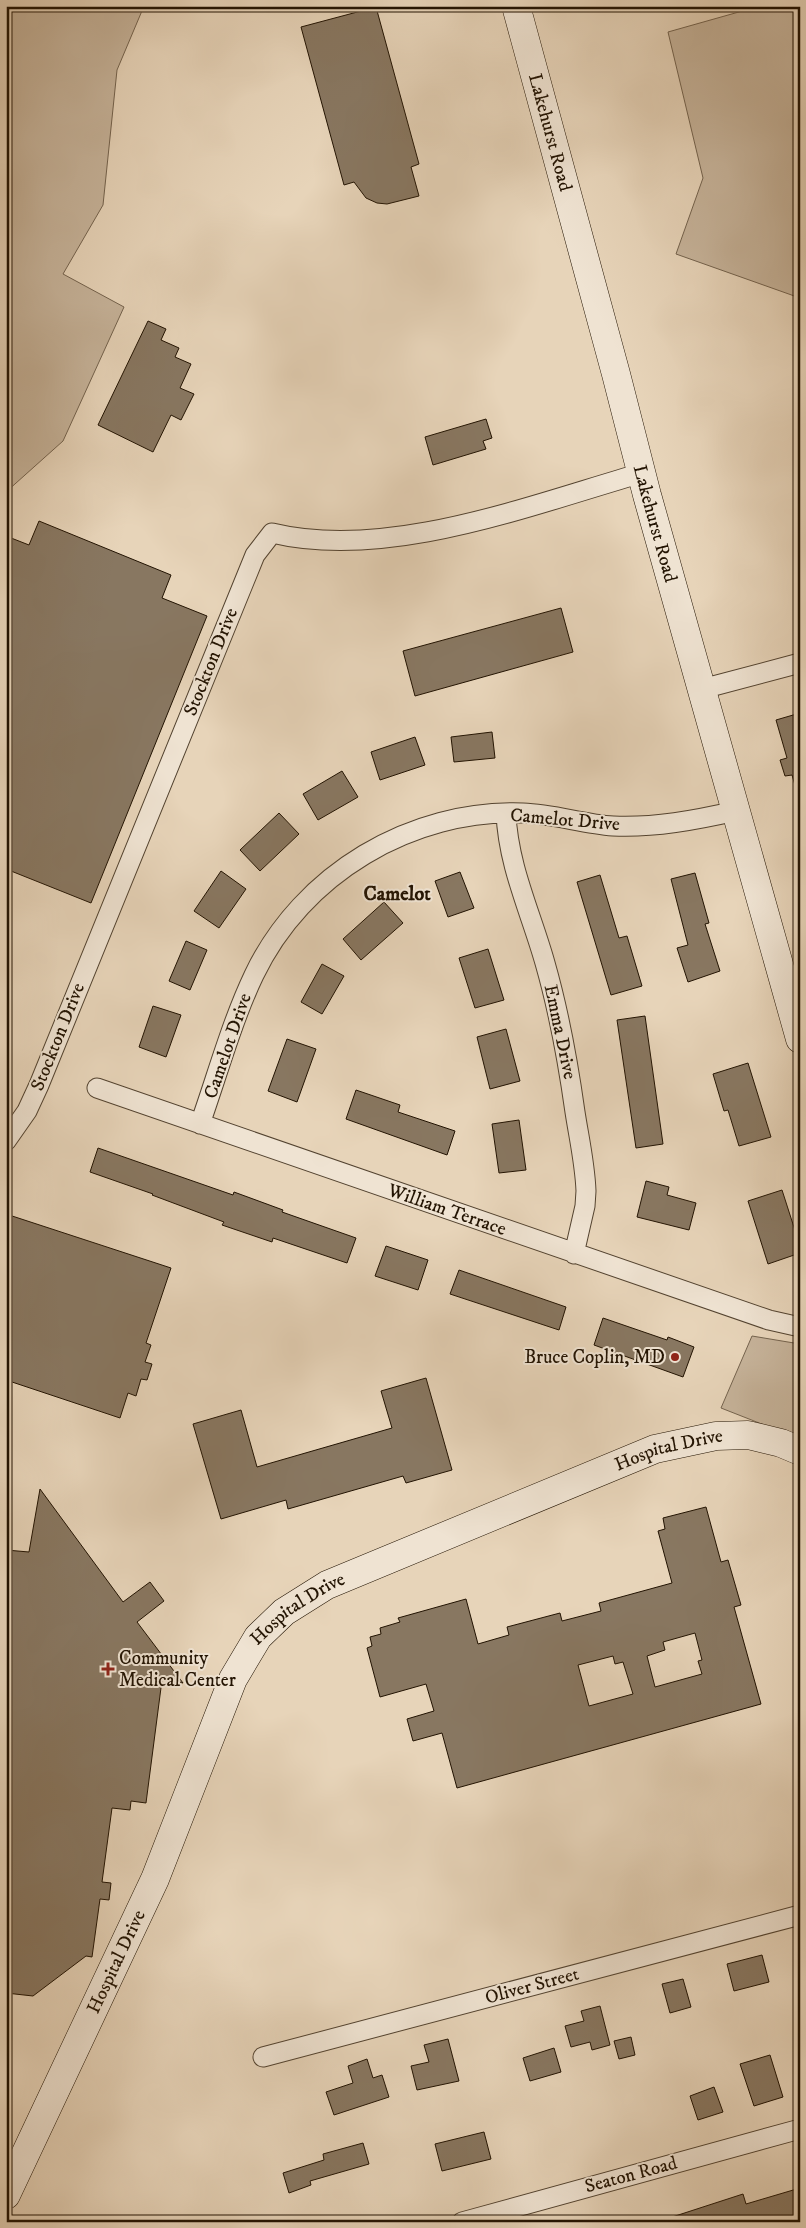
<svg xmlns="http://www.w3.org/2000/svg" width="806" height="2228" viewBox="0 0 806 2228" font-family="'IM FELL DW Pica',serif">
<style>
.green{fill:#c6b39a;stroke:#74634e}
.building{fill:#887761;stroke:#221302;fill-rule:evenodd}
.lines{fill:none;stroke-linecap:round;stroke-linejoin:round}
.street-casing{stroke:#534330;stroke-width:21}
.secondary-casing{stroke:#221302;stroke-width:29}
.street{stroke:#efe3d2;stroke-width:19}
.secondary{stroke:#efe3d2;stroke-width:28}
.poi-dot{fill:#8f2418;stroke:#efe3d2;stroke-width:2}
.labels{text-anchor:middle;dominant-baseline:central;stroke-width:4;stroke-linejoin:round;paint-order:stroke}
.street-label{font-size:19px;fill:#221302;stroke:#efe3d2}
.poi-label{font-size:19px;fill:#221302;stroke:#efe3d2;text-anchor:end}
.neighbourhood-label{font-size:20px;font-weight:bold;fill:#221302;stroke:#efe3d2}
</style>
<rect width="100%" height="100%" fill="#e7d4b9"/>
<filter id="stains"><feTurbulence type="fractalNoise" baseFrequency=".004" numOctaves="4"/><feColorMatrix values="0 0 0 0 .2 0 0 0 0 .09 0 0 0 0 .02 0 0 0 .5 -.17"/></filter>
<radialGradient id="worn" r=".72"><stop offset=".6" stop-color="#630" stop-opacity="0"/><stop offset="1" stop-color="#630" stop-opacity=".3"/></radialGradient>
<!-- green -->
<path class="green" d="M 6,6 L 144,6 L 117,70 L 103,205 L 63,274 L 124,307 L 63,441 L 6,492 Z
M 760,6 L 800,6 L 800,298 L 676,254 L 703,178 L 668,32 Z
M 752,1336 L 800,1344 L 800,1439 L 721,1408 Z"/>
<!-- building -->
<path class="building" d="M 376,7 L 419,164 L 411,167 L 419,196 L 387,204 L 377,203 L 366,198 L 354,182 L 344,185 L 301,27 Z
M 148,321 L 166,329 L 161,340 L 179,348 L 175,357 L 191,364 L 180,388 L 194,394 L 181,420 L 171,415 L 153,452 L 98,425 Z
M 486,419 L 492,438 L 483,441 L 486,449 L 433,465 L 425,437 Z
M 39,521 L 171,575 L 162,598 L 207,616 L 91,903 L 6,869 L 6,536 L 29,545 Z
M 561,608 L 573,652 L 415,696 L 403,651 Z
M 800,713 L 800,789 L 796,789 L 792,775 L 785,776 L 780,760 L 787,758 L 776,720 Z
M 492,732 L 495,758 L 454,762 L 451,737 Z
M 415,737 L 425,765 L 380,780 L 371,752 Z
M 342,771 L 358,797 L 318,820 L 303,794 Z
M 279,813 L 299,834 L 260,871 L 240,850 Z
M 221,871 L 246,889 L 219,928 L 194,911 Z
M 460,872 L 474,908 L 448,917 L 435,881 Z
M 695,873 L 709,923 L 705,924 L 720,971 L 688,982 L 677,948 L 688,945 L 671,879 Z
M 600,875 L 619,938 L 627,936 L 642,986 L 611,995 L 577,882 Z
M 384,902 L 403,923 L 361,960 L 343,939 Z
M 186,941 L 207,950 L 190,990 L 169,981 Z
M 488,949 L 504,1000 L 475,1008 L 459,958 Z
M 322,964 L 344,976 L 322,1014 L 301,1002 Z
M 153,1006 L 181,1015 L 166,1057 L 139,1047 Z
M 645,1016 L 663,1144 L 636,1148 L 617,1020 Z
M 506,1029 L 520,1081 L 490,1089 L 477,1037 Z
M 287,1039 L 316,1049 L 297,1102 L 268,1091 Z
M 748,1063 L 771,1137 L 739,1146 L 728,1110 L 724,1111 L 713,1074 Z
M 356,1090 L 400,1105 L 398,1112 L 455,1131 L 447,1155 L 346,1119 Z
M 519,1120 L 526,1170 L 499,1173 L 492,1124 Z
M 98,1148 L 233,1195 L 234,1192 L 283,1210 L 282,1212 L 356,1238 L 347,1263 L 273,1238 L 272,1242 L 222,1225 L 224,1222 L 152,1195 L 153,1194 L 90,1172 Z
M 646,1181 L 669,1187 L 667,1195 L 696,1203 L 689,1230 L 637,1217 Z
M 782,1190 L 800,1246 L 800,1253 L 768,1264 L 748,1201 Z
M 6,1214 L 171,1268 L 146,1343 L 151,1345 L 145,1362 L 152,1364 L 147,1380 L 141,1379 L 136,1396 L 128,1393 L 120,1418 L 6,1380 Z
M 386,1246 L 428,1260 L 418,1290 L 375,1276 Z
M 459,1270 L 566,1307 L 559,1330 L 450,1294 Z
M 603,1318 L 667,1340 L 668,1337 L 694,1347 L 683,1377 L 594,1345 Z
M 426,1378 L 452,1470 L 406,1483 L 403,1476 L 288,1509 L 286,1500 L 221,1519 L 193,1424 L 241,1410 L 257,1467 L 392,1428 L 381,1391 Z
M 40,1489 L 123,1602 L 150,1582 L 164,1601 L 137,1622 L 183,1683 L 162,1680 L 146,1803 L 131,1801 L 130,1810 L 112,1808 L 102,1882 L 111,1883 L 109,1900 L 100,1899 L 92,1957 L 86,1956 L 33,1996 L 6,1993 L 6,1550 L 29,1552 Z
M 706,1507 L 721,1562 L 728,1560 L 741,1605 L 734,1607 L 761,1704 L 457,1788 L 442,1733 L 413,1741 L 407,1719 L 434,1711 L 426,1684 L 380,1697 L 367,1648 L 372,1646 L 370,1637 L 381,1634 L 380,1628 L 400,1622 L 398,1618 L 466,1599 L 478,1644 L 509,1635 L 507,1627 L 560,1613 L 562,1621 L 601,1611 L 599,1603 L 672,1583 L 658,1531 L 665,1529 L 663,1518 ZM 695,1633 L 702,1660 L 698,1661 L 702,1674 L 655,1687 L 647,1656 L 665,1650 L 663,1642 ZM 613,1656 L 615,1664 L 623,1662 L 633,1694 L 589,1706 L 578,1665 Z
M 762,1955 L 769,1982 L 734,1991 L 727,1964 Z
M 683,1979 L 691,2007 L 670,2013 L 662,1984 Z
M 600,2006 L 610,2045 L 592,2050 L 590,2042 L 571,2047 L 565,2026 L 584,2021 L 581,2011 Z
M 631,2037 L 635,2055 L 619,2059 L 614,2041 Z
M 448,2039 L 459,2081 L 417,2090 L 411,2066 L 429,2062 L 424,2045 Z
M 554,2048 L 561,2072 L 530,2081 L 523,2058 Z
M 770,2055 L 783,2097 L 754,2106 L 740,2064 Z
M 367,2059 L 373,2078 L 382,2075 L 389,2097 L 334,2115 L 326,2092 L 353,2083 L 348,2066 Z
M 714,2087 L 723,2112 L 698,2120 L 690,2096 Z
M 484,2132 L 491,2159 L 442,2171 L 435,2144 Z
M 363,2143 L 369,2164 L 310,2181 L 311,2185 L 289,2193 L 283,2173 L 324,2160 L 323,2154 Z
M 800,2188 L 800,2222 L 666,2222 L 666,2219 L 743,2194 L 746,2204 Z"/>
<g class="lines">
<defs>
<path id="street" d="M 702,689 L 800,663
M 506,813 C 508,866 531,913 545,963 C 559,1012 568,1062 575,1112 C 579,1138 585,1164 586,1191 L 585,1206 L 574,1254
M 97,1088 L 769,1320 L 800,1327
M 200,1124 C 217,1076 232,1021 254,975 C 302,874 411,809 523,813 C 554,814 583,824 613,826 C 654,828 696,820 736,811
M 6,1141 L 27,1111 L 39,1085 L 255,555 L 272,533 C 388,561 530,505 642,473
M 263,2057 L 800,1915
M 462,2222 L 800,2129"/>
<g id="secondary">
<path id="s1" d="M 516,6 L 616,374 L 647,495 L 800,1039"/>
<path id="s2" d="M 6,2195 L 155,1879 L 233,1679 L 258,1637 L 284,1612 L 327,1585 L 655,1449 L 716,1436 L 748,1435 L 781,1443 L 800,1451"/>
</g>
</defs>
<!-- street casing -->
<use href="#street" class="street-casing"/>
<!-- secondary casing -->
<use href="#secondary" class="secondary-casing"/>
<!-- street -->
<use href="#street" class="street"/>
<!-- secondary -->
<use href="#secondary" class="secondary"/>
</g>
<!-- markers -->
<g class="poi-dot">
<circle cx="675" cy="1357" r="5"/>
<path d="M105.5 1661.5h5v5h5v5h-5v5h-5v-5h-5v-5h5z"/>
</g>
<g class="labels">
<!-- street labels -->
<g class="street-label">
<text stroke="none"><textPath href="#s1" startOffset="131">Lakehurst Road</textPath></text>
<text stroke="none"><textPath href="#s1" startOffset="536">Lakehurst Road</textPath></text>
<text transform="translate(211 662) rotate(-68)">Stockton Drive</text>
<text transform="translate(565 820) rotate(5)">Camelot Drive</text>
<text transform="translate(560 1032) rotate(78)">Emma Drive</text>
<text transform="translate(58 1037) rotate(-68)">Stockton Drive</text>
<text transform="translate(228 1046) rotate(-71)">Camelot Drive</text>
<text transform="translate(447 1210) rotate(19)">William Terrace</text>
<text stroke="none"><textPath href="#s2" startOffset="1068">Hospital Drive</textPath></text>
<text stroke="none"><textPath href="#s2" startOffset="662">Hospital Drive</textPath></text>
<text stroke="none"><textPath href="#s2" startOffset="258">Hospital Drive</textPath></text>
<text transform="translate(532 1986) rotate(-15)">Oliver Street</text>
<text transform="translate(631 2175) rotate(-15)">Seaton Road</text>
</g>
<!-- poi labels -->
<g class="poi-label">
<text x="665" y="1357">Bruce Coplin, MD</text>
<text x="119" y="1658" text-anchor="start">Community<tspan x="119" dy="22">Medical Center</tspan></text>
</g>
<!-- neighbourhood labels -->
<g class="neighbourhood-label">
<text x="397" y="894">Camelot</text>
</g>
</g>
<!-- margin -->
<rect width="806" height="2228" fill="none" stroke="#e7d4b9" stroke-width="25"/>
<rect x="8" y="8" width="791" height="2213" fill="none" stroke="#221302" stroke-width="2.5"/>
<rect x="12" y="12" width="781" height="2203" fill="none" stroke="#221302"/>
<rect width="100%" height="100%" filter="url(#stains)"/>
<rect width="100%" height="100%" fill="url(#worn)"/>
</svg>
